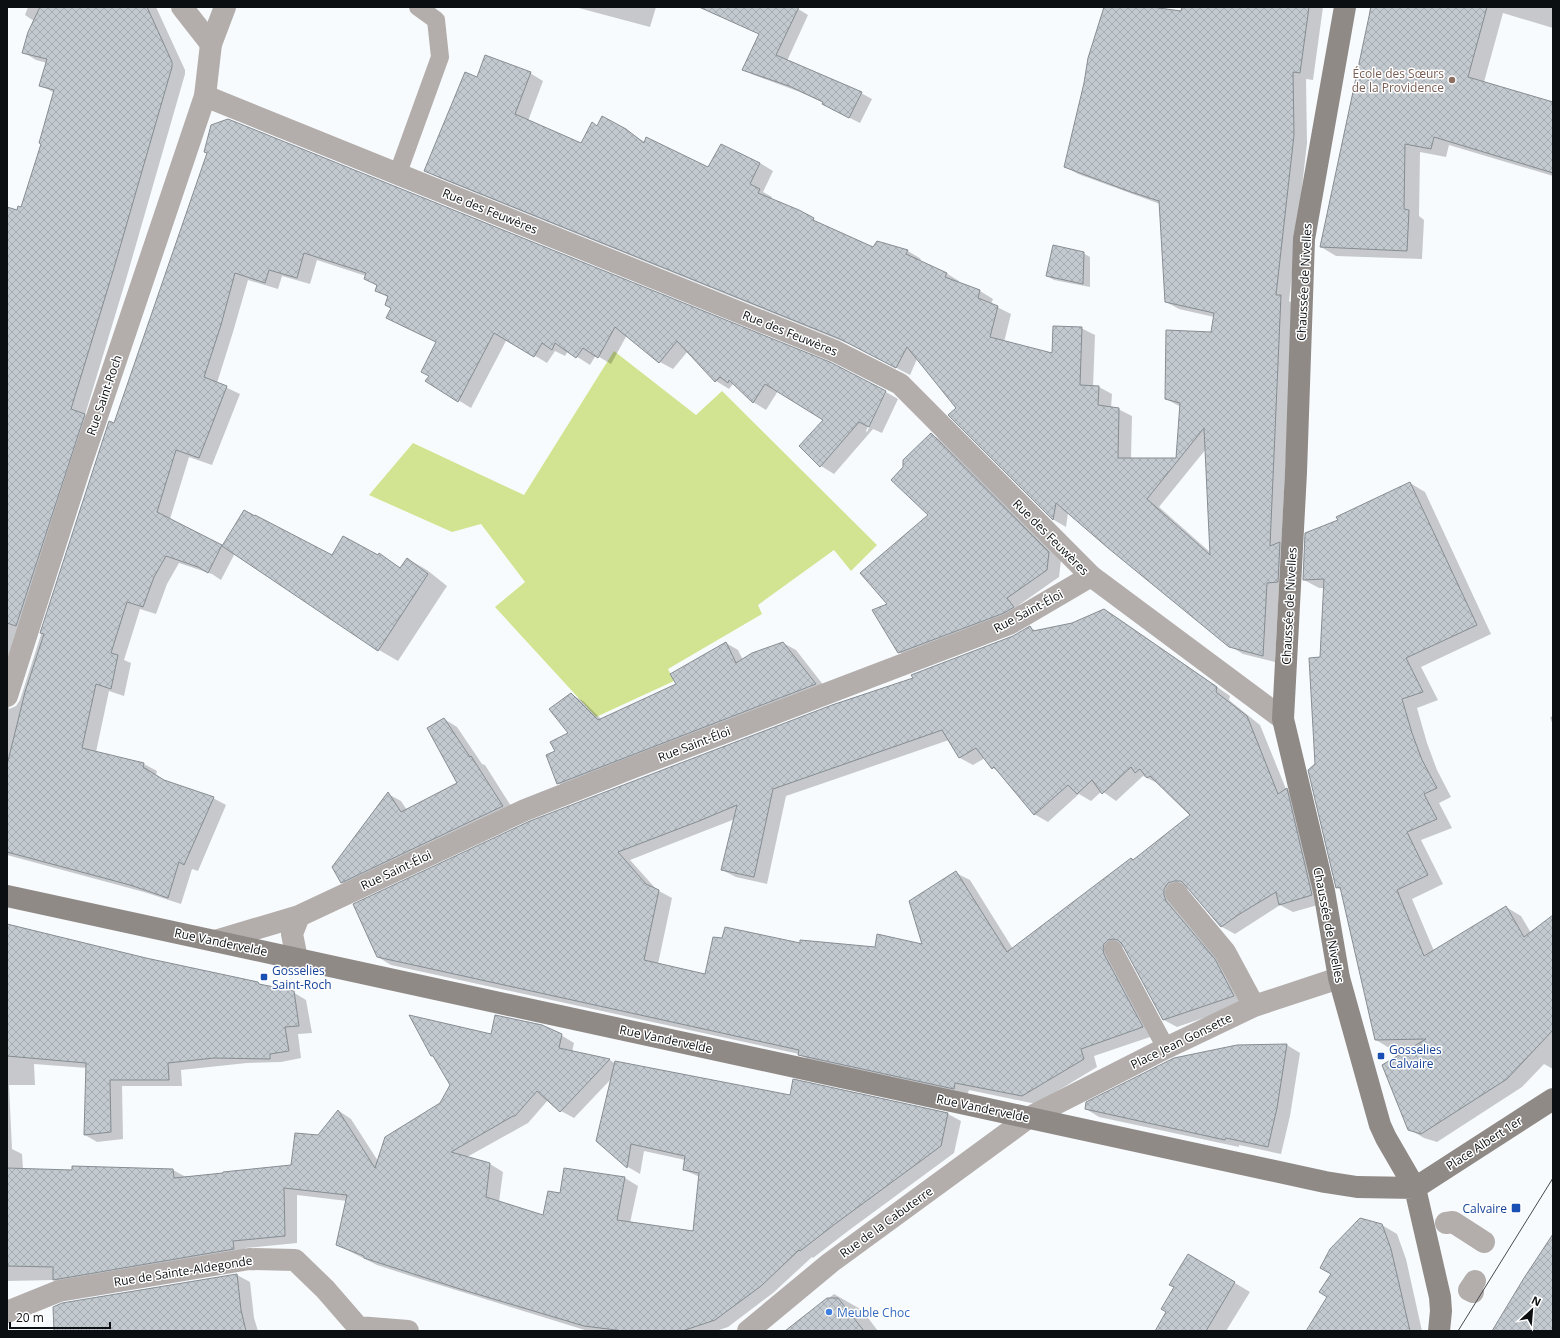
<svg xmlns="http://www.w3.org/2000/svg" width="1560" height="1338" viewBox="0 0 1560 1338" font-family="'Open Sans',sans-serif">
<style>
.green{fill:#d2e491}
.shadow{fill:#0003;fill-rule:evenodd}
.building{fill:url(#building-cross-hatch);stroke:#868d93;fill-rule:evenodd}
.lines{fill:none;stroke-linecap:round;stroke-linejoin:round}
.service{stroke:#b3aeac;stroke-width:18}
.pedestrian{stroke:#b3aeac;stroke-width:22}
.minor{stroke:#b3aeac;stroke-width:22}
.tertiary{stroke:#b3aeac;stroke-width:22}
.secondary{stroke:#908a87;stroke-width:22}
.tram{stroke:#46494c;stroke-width:1}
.education-dot{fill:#8d6e63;stroke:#fff;stroke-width:1.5}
.transit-dot{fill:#1a4fb4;stroke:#fff;stroke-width:1.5}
.shop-dot{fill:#3f7fe0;stroke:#fff;stroke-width:1.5}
.labels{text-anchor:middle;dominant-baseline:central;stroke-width:3;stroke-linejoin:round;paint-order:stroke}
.education-label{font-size:12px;fill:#785e54;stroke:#fff;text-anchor:end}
.street-label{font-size:12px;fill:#0c0f11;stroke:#fff}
.transit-label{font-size:12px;fill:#164399;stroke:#fff;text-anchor:start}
.shop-label{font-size:12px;fill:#366cbe;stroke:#fff;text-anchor:start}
</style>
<defs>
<pattern id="building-cross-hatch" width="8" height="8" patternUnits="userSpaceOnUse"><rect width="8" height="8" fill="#c2cad0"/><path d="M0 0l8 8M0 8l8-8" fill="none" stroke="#a6acb2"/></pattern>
</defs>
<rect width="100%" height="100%" fill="#f8fbfe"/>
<!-- green -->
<path class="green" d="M 614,351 L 696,415 L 722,391 L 877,545 L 851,571 L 834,550 L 758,605 L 762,614 L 668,669 L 674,681 L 596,717 L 495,607 L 525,582 L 481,524 L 452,532 L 369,495 L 413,443 L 524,495 Z"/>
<!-- shadow -->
<path class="shadow" d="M 28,7 L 156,7 L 185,70 L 185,74 L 127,276 L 85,415 L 97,422 L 8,700 L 9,709 L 16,706 L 20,700 L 109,423 L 114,424 L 208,153 L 884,391 L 866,431 L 867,432 L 886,392 L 898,399 L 882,433 L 873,429 L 834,474 L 821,466 L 801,446 L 825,420 L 778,391 L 766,410 L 753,402 L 738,388 L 733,384 L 729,389 L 716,381 L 688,351 L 673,369 L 660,362 L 627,335 L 611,364 L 596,355 L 590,365 L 568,351 L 565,356 L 555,351 L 547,363 L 507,339 L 471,408 L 427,381 L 430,376 L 436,342 L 400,325 L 389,298 L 376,290 L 378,286 L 365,279 L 366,276 L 317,260 L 310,284 L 282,276 L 278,289 L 248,280 L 233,332 L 217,383 L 240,394 L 212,465 L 189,457 L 170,519 L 223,547 L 244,511 L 333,556 L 378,557 L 379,555 L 401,568 L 408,559 L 427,570 L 447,586 L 398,661 L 379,650 L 235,553 L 221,580 L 212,574 L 179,563 L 167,584 L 156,614 L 140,609 L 124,660 L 131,663 L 124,696 L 109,691 L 96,752 L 144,764 L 157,771 L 156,775 L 166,782 L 213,798 L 226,805 L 198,871 L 192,869 L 181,904 L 144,892 L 7,855 L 7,213 L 18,211 L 22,208 L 42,144 L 54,93 L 41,85 L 47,63 L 36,60 L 23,52 L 34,21 L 25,15 Z
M 575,7 L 656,7 L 650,27 Z
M 771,7 L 795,7 L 808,15 L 787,61 L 861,93 L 872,99 L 860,123 L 834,110 L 824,103 L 800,92 L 754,75 L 743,69 Z
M 1106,7 L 1145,7 L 1197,15 L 1198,7 L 1323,7 L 1313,80 L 1306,79 L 1307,143 L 1289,301 L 1294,304 L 1275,662 L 1243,654 L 1230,646 L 1068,513 L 1066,527 L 1054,520 L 950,415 L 957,408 L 917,359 L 910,375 L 854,346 L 439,178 L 426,171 L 477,78 L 530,73 L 543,81 L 528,121 L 595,150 L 628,132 L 645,142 L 709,169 L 760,163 L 773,171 L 763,192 L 772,197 L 771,200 L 874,249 L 877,242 L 908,251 L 921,259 L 919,261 L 946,273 L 959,281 L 958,283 L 980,291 L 993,299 L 991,304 L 1011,314 L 1004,342 L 1053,354 L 1081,328 L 1095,335 L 1093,387 L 1099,387 L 1112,394 L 1111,408 L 1118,409 L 1132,416 L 1131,459 L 1177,459 L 1181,407 L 1166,399 L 1212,333 L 1214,317 L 1179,309 L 1166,302 L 1160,204 L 1078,174 L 1065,166 ZM 1206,449 L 1211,553 L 1159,507 Z
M 1370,7 L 1553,7 L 1553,28 L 1503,13 L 1484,82 L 1553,103 L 1553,176 L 1449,145 L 1446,157 L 1420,152 L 1419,216 L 1424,220 L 1422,259 L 1336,256 L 1321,247 L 1370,14 L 1369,14 Z
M 1083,253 L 1090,257 L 1090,287 L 1054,280 L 1047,276 Z
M 931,434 L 943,441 L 1061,560 L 1059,577 L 1019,605 L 1025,614 L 911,659 L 899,652 L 889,605 L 929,515 L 904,468 Z
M 1410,483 L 1425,492 L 1491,634 L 1421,667 L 1438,700 L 1417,708 L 1427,743 L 1437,770 L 1451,797 L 1439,803 L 1452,828 L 1421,840 L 1443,884 L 1412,899 L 1434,951 L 1506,907 L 1521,916 L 1531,933 L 1553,916 L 1553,1069 L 1544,1064 L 1522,1087 L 1437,1142 L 1424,1138 L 1409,1129 L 1413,1048 L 1391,1049 L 1376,1040 L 1342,890 L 1337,888 L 1316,765 L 1324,588 L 1319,588 L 1304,580 L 1340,521 Z
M 1104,610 L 1118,618 L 1230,696 L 1229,700 L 1260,725 L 1286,789 L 1300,797 L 1325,903 L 1293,912 L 1280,905 L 1235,934 L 1222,927 L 1189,888 L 1182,891 L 1228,968 L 1247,1003 L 1177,1027 L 1164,1020 L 1125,946 L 1122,947 L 1117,951 L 1156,1035 L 1094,1056 L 1097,1067 L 1036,1104 L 969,1090 L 967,1096 L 813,1062 L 799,1054 L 391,965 L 378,957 L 915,678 L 1014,637 L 1030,627 L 1036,631 L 1072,624 ZM 949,740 L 960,758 L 973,765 L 985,758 L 993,768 L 1000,772 L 1034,814 L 1048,822 L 1079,794 L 1091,801 L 1102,791 L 1116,801 L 1143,776 L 1161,785 L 1192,816 L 1134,861 L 1131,859 L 1013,949 L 970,880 L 956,873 L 924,946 L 875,948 L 801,944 L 706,975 L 658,964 L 672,898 L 657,890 L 630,860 L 735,819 L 722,870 L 736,877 L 767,884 L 786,796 Z
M 726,643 L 738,650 L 743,660 L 783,643 L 796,650 L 828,691 L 570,790 L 558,783 L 556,752 L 569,733 L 571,694 L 583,701 L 601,719 L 677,684 Z
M 1553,716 L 1553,725 L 1550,717 Z
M 444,719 L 457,727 L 482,764 L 485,765 L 516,814 L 355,889 L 342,882 L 388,794 L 401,801 L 407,810 L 459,783 Z
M 7,924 L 146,959 L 258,983 L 263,986 L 293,992 L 306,1000 L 312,1033 L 298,1034 L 301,1058 L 281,1062 L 247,1063 L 181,1070 L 182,1086 L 122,1086 L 123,1139 L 97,1142 L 85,1135 L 87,1068 L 34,1064 L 35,1085 L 9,1085 L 12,1149 L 22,1154 L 23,1169 L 73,1171 L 173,1170 L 186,1177 L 292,1166 L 339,1111 L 351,1119 L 378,1161 L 441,1104 L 491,1035 L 561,1035 L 574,1043 L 572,1052 L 610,1060 L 616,1064 L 791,1096 L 794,1081 L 948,1114 L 961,1121 L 954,1153 L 848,1231 L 813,1258 L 812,1257 L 773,1293 L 728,1327 L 716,1331 L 588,1331 L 414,1277 L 377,1265 L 337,1245 L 347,1201 L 297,1195 L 297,1243 L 245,1248 L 246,1256 L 66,1287 L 54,1280 L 7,1281 ZM 612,1078 L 597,1141 L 628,1167 L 640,1174 L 644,1151 L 685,1160 L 684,1170 L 700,1177 L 694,1233 L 630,1223 L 638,1186 L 625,1178 L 565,1169 L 561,1194 L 544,1216 L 499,1202 L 503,1172 L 490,1164 L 467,1157 L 528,1123 L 549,1099 L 561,1111 L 574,1118 Z
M 1287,1045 L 1300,1053 L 1290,1116 L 1281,1154 L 1239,1145 L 1239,1147 L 1099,1117 L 1086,1109 Z
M 1382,1225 L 1397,1234 L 1406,1259 L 1422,1331 L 1307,1331 Z
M 1188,1255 L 1250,1292 L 1226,1331 L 1156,1331 L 1167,1312 Z
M 237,1275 L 250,1282 L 254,1318 L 258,1331 L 54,1331 Z
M 834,1294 L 862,1310 L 878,1331 L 787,1331 Z"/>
<!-- building -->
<path class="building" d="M 40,7 L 147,7 L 172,62 L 172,67 L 114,268 L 71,409 L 85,414 L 16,626 L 7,623 L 7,207 L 17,210 L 18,206 L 21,207 L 41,144 L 39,143 L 54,90 L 39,86 L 47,59 L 22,53 L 28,32 Z
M 699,7 L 799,7 L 776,55 L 862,92 L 849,118 L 822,104 L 823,102 L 789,86 L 742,70 L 759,34 Z
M 1104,7 L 1152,7 L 1181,11 L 1182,7 L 1309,7 L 1300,73 L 1293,72 L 1294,135 L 1276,295 L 1281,295 L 1270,546 L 1280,542 L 1278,582 L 1267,583 L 1263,656 L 1229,647 L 1108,548 L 1056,503 L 1053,520 L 948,415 L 956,408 L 907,347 L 896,368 L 840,339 L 424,171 L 465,72 L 477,77 L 485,55 L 531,72 L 515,114 L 581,143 L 592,122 L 597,126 L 602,116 L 626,129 L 644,143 L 646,137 L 708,167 L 721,144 L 760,163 L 750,184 L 760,189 L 758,193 L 799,210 L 814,218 L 813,220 L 873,247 L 877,241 L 908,250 L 906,254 L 947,273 L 945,277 L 980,290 L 978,298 L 998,306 L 990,337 L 1052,353 L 1053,326 L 1082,327 L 1080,385 L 1099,386 L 1098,405 L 1119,408 L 1118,458 L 1176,458 L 1180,403 L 1165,399 L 1166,330 L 1211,332 L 1214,313 L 1165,302 L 1159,201 L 1131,192 L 1064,167 L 1084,83 L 1088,58 ZM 1204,428 L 1210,555 L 1147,499 Z
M 1371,7 L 1487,7 L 1468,77 L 1553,102 L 1553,173 L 1434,137 L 1431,149 L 1405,144 L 1404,209 L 1409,210 L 1407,251 L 1320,247 Z
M 228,119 L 830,362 L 886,391 L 869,427 L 859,422 L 820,467 L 799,446 L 823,420 L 765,384 L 753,403 L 729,380 L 728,383 L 720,377 L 715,382 L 677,341 L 659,363 L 615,327 L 598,358 L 583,348 L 576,358 L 555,343 L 552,350 L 542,343 L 534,357 L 494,333 L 458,402 L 425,381 L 429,376 L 421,372 L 436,342 L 386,318 L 391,308 L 385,305 L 388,296 L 375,291 L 377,285 L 364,279 L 366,273 L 304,253 L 297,278 L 269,270 L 265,283 L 235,273 L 221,325 L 204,377 L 227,386 L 199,458 L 176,450 L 157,512 L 222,545 L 208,573 L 198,567 L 166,556 L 154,577 L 143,607 L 127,602 L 111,653 L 118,655 L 111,689 L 96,684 L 82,748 L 144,763 L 143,767 L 164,780 L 214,797 L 184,865 L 179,862 L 168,898 L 130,885 L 7,852 L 7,765 L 25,692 L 44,634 L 40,633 L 109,421 L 114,423 L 207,153 L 204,152 L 211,125 Z
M 1053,245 L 1084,252 L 1083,284 L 1046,276 Z
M 931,433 L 1049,552 L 1047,570 L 1007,598 L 1014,607 L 1004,613 L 898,653 L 872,610 L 887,604 L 860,573 L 928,515 L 891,480 L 903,467 L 903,460 Z
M 1410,482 L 1477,625 L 1406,658 L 1423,692 L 1402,699 L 1412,733 L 1422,760 L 1437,788 L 1424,794 L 1437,819 L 1407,832 L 1428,875 L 1397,890 L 1424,956 L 1506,906 L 1524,937 L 1553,915 L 1553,1030 L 1507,1079 L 1421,1134 L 1408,1130 L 1382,1065 L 1426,1039 L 1375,1040 L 1340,887 L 1336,888 L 1308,770 L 1315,764 L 1309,658 L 1320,657 L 1324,579 L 1303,580 L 1305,533 L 1338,520 L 1336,517 Z
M 244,510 L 255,516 L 255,515 L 332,555 L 343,536 L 378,555 L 379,553 L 400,568 L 407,558 L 428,574 L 378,651 L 222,546 Z
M 1104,609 L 1217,687 L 1216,692 L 1247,716 L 1278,794 L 1287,788 L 1312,895 L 1279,905 L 1276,892 L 1238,915 L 1221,927 L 1185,885 L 1181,881 L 1174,881 L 1168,883 L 1164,889 L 1164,895 L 1166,901 L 1215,959 L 1234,996 L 1163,1020 L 1122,944 L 1118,940 L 1113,939 L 1108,940 L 1104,944 L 1103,949 L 1104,954 L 1143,1027 L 1081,1049 L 1084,1059 L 1022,1096 L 955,1083 L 954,1089 L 798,1055 L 799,1050 L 377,957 L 353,904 L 530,821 L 639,779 L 832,705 L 913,678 L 911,675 L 1013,636 L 1030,626 L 1033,631 L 1072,623 ZM 942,730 L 959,758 L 976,748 L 992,769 L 994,767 L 1034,815 L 1068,785 L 1077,794 L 1092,780 L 1102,794 L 1131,767 L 1135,773 L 1140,769 L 1147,778 L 1150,776 L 1190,815 L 1133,860 L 1131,858 L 1007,952 L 956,871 L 909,901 L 922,944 L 877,934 L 875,947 L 800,940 L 800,943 L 725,927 L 722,938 L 713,937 L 705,974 L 644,960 L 659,890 L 646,884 L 618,852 L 699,821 L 737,805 L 721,870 L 754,877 L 773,789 Z
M 726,642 L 736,663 L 752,653 L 783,642 L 816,684 L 557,784 L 546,755 L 555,751 L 550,742 L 568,733 L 549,709 L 571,693 L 598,720 L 676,684 L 670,674 Z
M 444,718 L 470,757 L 471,756 L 503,806 L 341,883 L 332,867 L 388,792 L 401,812 L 457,783 L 427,728 Z
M 7,924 L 146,958 L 258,982 L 259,984 L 294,991 L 299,1026 L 285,1027 L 289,1051 L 270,1054 L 270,1059 L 214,1058 L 168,1063 L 169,1080 L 110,1080 L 111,1132 L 84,1135 L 86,1063 L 7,1056 Z
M 409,1015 L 491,1034 L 495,1015 L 542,1025 L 562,1034 L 559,1048 L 610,1059 L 560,1112 L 537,1091 L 515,1116 L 513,1116 L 451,1152 L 490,1163 L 486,1197 L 543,1215 L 548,1191 L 560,1193 L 564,1168 L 625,1177 L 617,1220 L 693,1231 L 699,1173 L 683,1170 L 685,1156 L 631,1144 L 627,1168 L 596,1141 L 615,1061 L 790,1095 L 793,1079 L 948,1113 L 941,1146 L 835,1224 L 800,1251 L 799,1250 L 761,1286 L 715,1320 L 682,1331 L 624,1331 L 584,1326 L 460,1289 L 364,1258 L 364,1256 L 336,1245 L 347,1195 L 284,1188 L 285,1236 L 233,1241 L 234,1249 L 53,1280 L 53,1267 L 7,1266 L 7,1168 L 72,1170 L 72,1166 L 173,1169 L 174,1178 L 223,1173 L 223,1172 L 291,1165 L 295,1133 L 318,1135 L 338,1110 L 375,1168 L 385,1137 L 440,1103 L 450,1085 L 433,1056 L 431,1056 Z
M 1287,1044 L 1277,1108 L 1268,1147 L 1226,1138 L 1225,1140 L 1085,1109 L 1086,1102 L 1174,1058 L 1237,1045 Z
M 1360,1218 L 1382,1224 L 1391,1249 L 1410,1331 L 1306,1331 L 1327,1297 L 1319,1292 L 1331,1274 L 1320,1268 L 1330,1249 Z
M 1553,1234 L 1553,1331 L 1492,1331 L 1524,1278 Z
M 1188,1254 L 1235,1282 L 1206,1331 L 1155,1331 L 1166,1312 L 1161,1309 L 1174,1287 L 1169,1285 Z
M 237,1274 L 241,1310 L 246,1331 L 54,1331 L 53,1307 L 62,1303 Z
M 827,1298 L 838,1298 L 864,1331 L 785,1331 Z"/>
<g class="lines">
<!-- service -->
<path class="service" d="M 398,173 L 440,57 L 436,20 L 418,7
M 1113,949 L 1166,1048"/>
<!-- pedestrian -->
<path class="pedestrian" d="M 1446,1223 L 1453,1222 L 1484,1242
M 1473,1292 L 1469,1290 L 1475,1281"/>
<!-- minor -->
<path class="minor" d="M 182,7 L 211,44
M 205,96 L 835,351 L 900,384 L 1091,576 L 1283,719
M 1176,893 L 1225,952 L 1254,1006
M 215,941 L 299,916 L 525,810 L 634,767 L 1009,624 L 1091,576
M 297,959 L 292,934 L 299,916
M 7,1312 L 59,1291 L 249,1259 L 295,1260 L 325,1289 L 358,1327
M 358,1327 L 408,1331
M 748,1331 L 830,1263 L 1028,1118 L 1166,1048 L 1254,1006 L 1339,978"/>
<!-- tertiary -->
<path class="tertiary" d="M 7,696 L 80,467 L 205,96 L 211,44 L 225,7"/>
<!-- secondary -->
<path class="secondary" d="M 1345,7 L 1304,239 L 1296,472 L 1283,719 L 1324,891 L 1339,978 L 1380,1125 L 1386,1138 L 1415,1188 L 1440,1297 L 1441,1311 L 1439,1331
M 7,896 L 1325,1182 L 1357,1187 L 1415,1188 L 1553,1099"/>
<!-- tram -->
<path class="tram" d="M 1458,1331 L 1553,1178"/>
</g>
<!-- markers -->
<circle class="education-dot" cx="1452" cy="80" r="4"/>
<g class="transit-dot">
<rect x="260" y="973" width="8" height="8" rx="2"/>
<rect x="1377" y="1052" width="8" height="8" rx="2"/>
<rect x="1511" y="1203" width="10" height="10" rx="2"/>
</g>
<circle class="shop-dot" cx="829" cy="1312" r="4"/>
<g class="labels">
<!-- education labels -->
<g class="education-label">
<text x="1444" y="73">École des Sœurs<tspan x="1444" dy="14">de la Providence</tspan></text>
</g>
<!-- street labels -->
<g class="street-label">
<text transform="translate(490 211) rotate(22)">Rue des Feuwères</text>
<text transform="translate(1304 282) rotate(-87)">Chaussée de Nivelles</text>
<text transform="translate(790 333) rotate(22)">Rue des Feuwères</text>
<text transform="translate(104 395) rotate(-71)">Rue Saint-Roch</text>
<text transform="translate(1051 537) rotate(45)">Rue des Feuwères</text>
<text transform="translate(1289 606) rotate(-87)">Chaussée de Nivelles</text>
<text transform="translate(1028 611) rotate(-28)">Rue Saint-Éloi</text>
<text transform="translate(694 744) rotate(-21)">Rue Saint-Éloi</text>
<text transform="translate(396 870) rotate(-25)">Rue Saint-Éloi</text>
<text transform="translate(1329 925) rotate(79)">Chaussée de Nivelles</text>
<text transform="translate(221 942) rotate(12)">Rue Vandervelde</text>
<text transform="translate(666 1039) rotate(12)">Rue Vandervelde</text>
<text transform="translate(1181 1041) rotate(-26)">Place Jean Gonsette</text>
<text transform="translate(983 1108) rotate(12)">Rue Vandervelde</text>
<text transform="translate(1484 1143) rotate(-33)">Place Albert 1er</text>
<text transform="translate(886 1222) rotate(-36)">Rue de la Cabuterre</text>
<text transform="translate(183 1271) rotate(-9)">Rue de Sainte-Aldegonde</text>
</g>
<!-- transit labels -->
<g class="transit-label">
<text x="272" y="970">Gosselies<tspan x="272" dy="14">Saint-Roch</tspan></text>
<text x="1389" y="1049">Gosselies<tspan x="1389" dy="14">Calvaire</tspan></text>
<text x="1507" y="1208" text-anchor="end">Calvaire</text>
</g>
<!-- shop labels -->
<g class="shop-label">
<text x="837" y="1312">Meuble Choc</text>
</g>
</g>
<!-- border -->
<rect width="1560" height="1338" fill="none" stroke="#0c0f11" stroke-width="16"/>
<!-- north arrow -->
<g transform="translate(1532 1310) rotate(26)" stroke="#ffffff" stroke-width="3" paint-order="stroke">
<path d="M0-3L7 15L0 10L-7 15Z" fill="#0c0f11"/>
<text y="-6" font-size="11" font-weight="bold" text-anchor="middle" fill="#0c0f11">N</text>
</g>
<!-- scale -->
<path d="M10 1322v6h100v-6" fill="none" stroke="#0c0f11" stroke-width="2"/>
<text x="16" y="1322" font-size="12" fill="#0c0f11" stroke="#ffffff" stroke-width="3" paint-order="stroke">20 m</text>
</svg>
